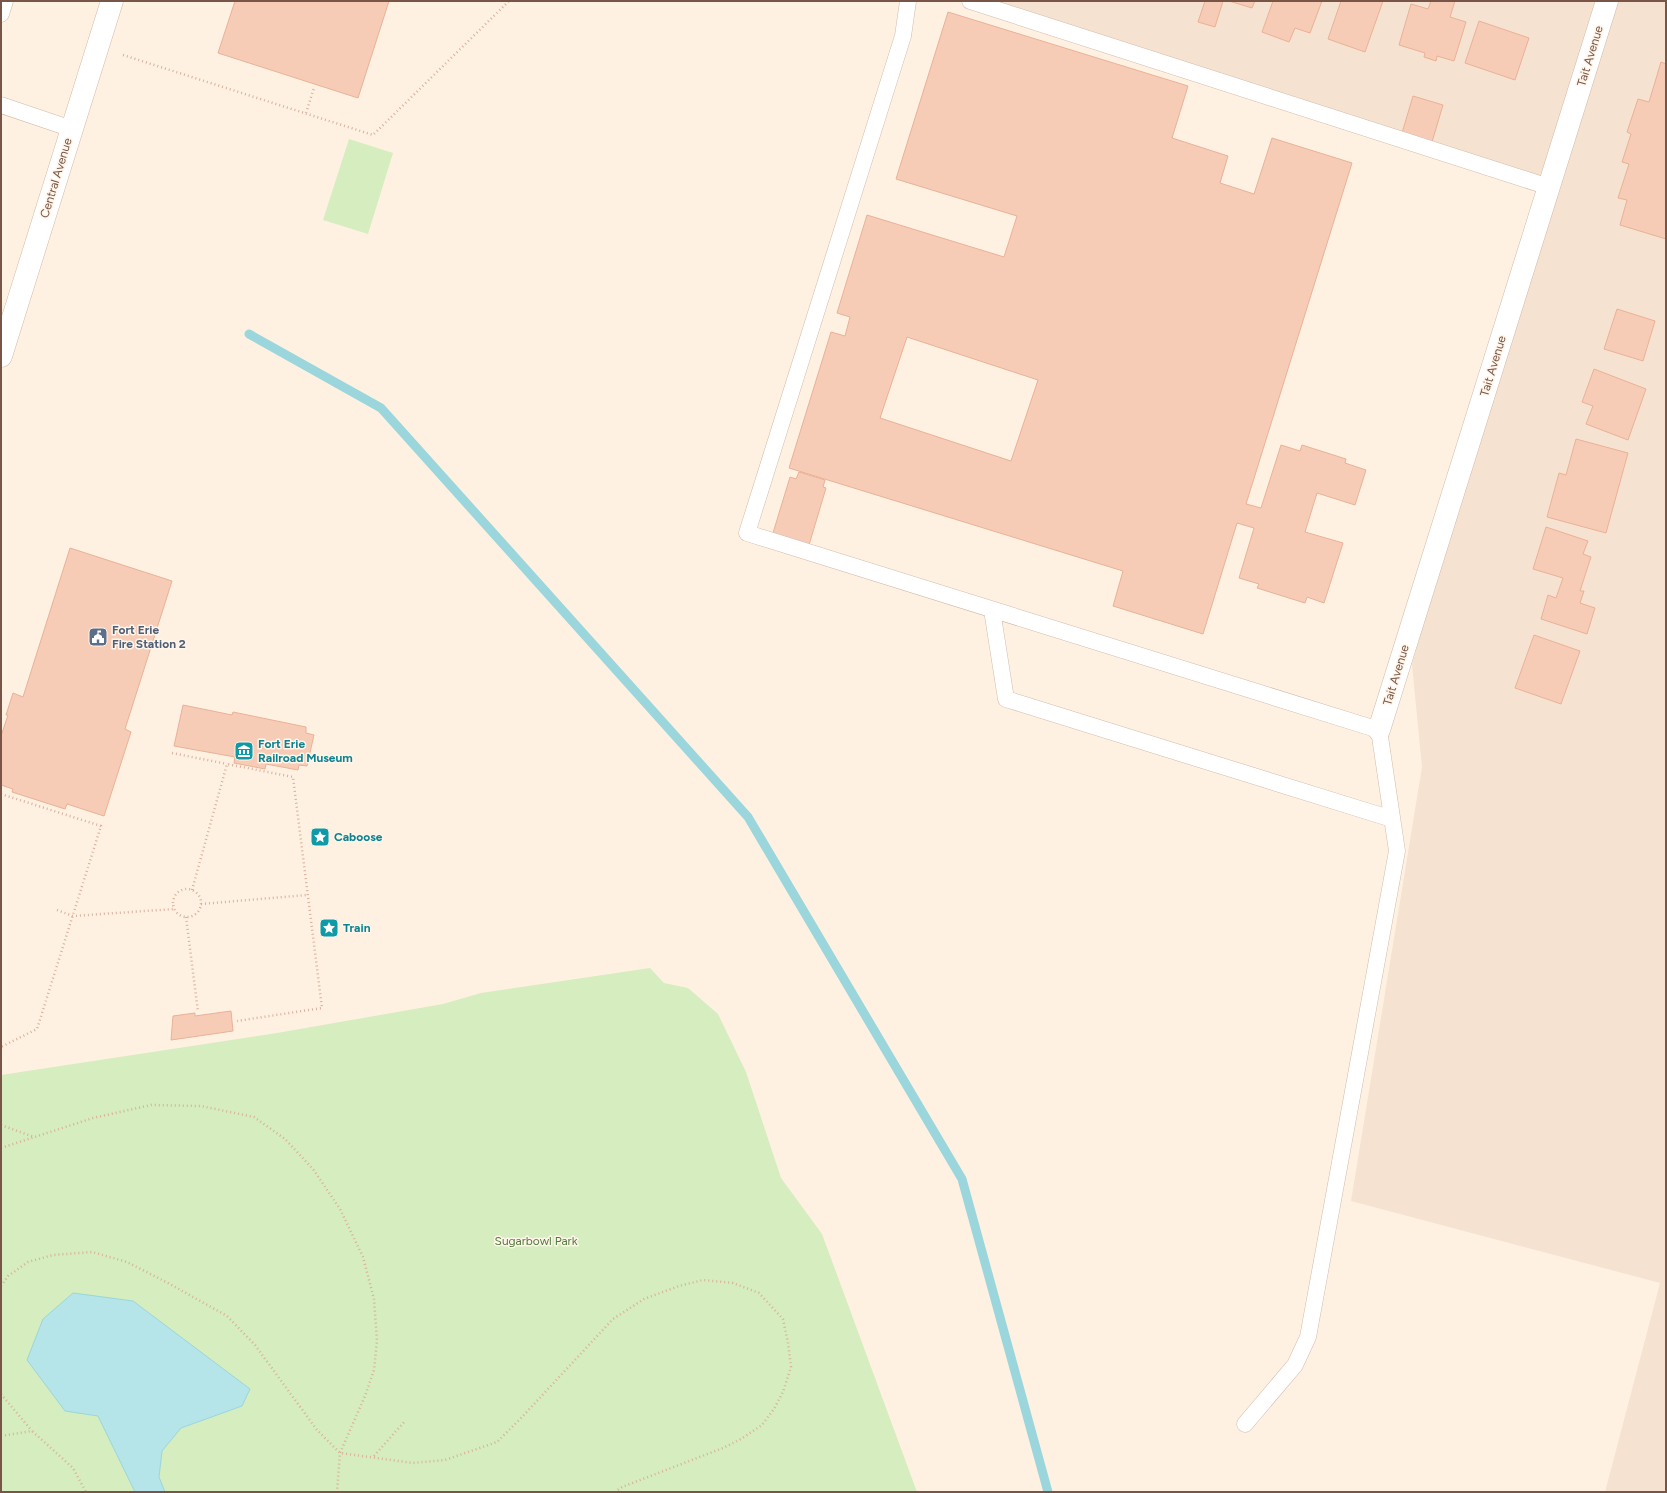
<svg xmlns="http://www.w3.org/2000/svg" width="1667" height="1493" viewBox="0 0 1667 1493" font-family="Figtree,sans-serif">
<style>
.residential{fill:#f6e2d0}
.green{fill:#d5edbf}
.water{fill:#b5e5e9;stroke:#9ad6dc}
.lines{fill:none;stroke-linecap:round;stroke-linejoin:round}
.stream{stroke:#9ad6dc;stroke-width:9}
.building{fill:#f6ccb7;stroke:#eab196;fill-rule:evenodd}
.service-casing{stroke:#d2baaa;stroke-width:17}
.minor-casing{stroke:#d2baaa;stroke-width:23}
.secondary-casing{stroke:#d6b9a7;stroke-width:23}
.path{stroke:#dbaf9a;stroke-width:2.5;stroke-dasharray:1 3;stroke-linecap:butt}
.service{stroke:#fff;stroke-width:16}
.minor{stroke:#fff;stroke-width:22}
.secondary{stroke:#fff;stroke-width:22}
.labels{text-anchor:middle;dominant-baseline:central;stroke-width:3;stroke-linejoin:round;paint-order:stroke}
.street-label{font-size:12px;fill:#785546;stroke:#fff5ea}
.service-label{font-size:12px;font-weight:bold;fill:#4e5e75;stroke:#fff5ea;text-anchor:start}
.culture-label{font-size:12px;font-weight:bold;fill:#0d838f;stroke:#fff5ea;text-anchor:start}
.park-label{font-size:12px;fill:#527a3b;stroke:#fff5ea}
</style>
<rect width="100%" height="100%" fill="#fef1e2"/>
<!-- residential -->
<path class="residential" d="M 990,1 L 1666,1 L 1666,1492 L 1605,1492 L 1660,1283 L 1351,1201 L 1422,767 L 1412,665 L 1542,193 Z"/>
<!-- green -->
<path class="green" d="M 349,139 L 393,153 L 368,234 L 323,220 Z
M 650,968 L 664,983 L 688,988 L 718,1014 L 746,1072 L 781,1178 L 822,1234 L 917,1492 L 1,1492 L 1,1075 L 277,1033 L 443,1004 L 481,993 Z"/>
<!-- water -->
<path class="water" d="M 73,1293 L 133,1301 L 250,1389 L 242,1406 L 181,1428 L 162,1451 L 159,1477 L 165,1492 L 135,1492 L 98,1416 L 65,1411 L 27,1360 L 43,1319 Z"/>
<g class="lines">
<!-- stream -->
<path class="stream" d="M 249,334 L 381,408 L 748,817 L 962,1179 L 1048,1492"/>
</g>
<!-- building -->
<path class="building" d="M 235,1 L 389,1 L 358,98 L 218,53 Z
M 1205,1 L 1223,1 L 1215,27 L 1198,22 Z
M 1229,1 L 1255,1 L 1252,8 Z
M 1273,1 L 1322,1 L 1310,33 L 1295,28 L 1289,42 L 1262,32 Z
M 1341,1 L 1383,1 L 1365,52 L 1328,39 Z
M 1431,1 L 1455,1 L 1450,17 L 1466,22 L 1454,61 L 1437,56 L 1436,61 L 1424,57 L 1425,53 L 1399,45 L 1411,4 L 1428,9 Z
M 948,12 L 1188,86 L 1172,138 L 1228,156 L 1220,183 L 1254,194 L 1272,138 L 1352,163 L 1246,504 L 1261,508 L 1281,445 L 1300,451 L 1302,445 L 1346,459 L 1345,463 L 1366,470 L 1355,505 L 1317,493 L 1305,532 L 1343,543 L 1324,603 L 1307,597 L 1305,603 L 1257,588 L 1259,584 L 1239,578 L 1254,528 L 1237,523 L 1203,634 L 1113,606 L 1123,571 L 789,468 L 831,332 L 845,336 L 850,317 L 837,313 L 867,215 L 1004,257 L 1017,216 L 896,179 ZM 907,337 L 1038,380 L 1011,461 L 880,418 Z
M 1479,21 L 1529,38 L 1515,80 L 1465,63 Z
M 1661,62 L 1666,64 L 1666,239 L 1620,225 L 1627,200 L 1618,198 L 1629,164 L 1622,162 L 1631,134 L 1627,132 L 1638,99 L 1649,102 Z
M 1413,96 L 1443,105 L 1432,142 L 1402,133 Z
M 1617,309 L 1655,321 L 1643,361 L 1604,349 Z
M 1594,369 L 1646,389 L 1628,440 L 1586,424 L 1593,406 L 1582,402 Z
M 1576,439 L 1628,453 L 1606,533 L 1547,517 L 1559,473 L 1566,475 Z
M 799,472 L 825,480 L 823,487 L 826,488 L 809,545 L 773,533 L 790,477 L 796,479 Z
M 1546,527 L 1588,541 L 1583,554 L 1591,557 L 1580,591 L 1584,591 L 1580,603 L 1595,608 L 1587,634 L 1541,619 L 1548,595 L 1556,598 L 1563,578 L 1533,569 Z
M 70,548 L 172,581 L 125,729 L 131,732 L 104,816 L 67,804 L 65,809 L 12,792 L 13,789 L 1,785 L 1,736 L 8,715 L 6,715 L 13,693 L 23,697 Z
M 1534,635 L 1580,651 L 1561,704 L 1515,688 Z
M 183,705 L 232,715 L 233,712 L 306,727 L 306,733 L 314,735 L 307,766 L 299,765 L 298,770 L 266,764 L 265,769 L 234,763 L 235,757 L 174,746 Z
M 231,1011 L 233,1031 L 171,1040 L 173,1016 L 195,1013 L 195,1016 Z"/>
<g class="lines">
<defs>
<path id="service" d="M 908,1 L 903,36 L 747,533 L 1379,730 L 1397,851 L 1308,1337 L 1295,1365 L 1245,1424
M 970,1 L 1549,187
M 1,14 L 5,1
M 1,105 L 72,129
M 992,610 L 1006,699 L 1392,819"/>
<path id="minor" d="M 1379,730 L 1607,1"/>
<path id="secondary" d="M 1,356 L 112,1"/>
</defs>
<!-- service casing -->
<use href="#service" class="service-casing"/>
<!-- minor casing -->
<use href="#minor" class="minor-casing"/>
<!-- secondary casing -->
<use href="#secondary" class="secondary-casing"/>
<!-- path -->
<path class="path" d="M 123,55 L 373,135 L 509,1
M 306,113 L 314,88
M 172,753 L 227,764
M 1,794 L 101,826 L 37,1029 L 1,1047
M173 903a14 14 0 1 1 28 0a14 14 0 1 1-28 0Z
M 192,890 L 227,764 L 293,777 L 322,1008 L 237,1021
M 201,904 L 307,895
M 57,910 L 73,916 L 174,909
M 186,917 L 198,1012
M 1,1125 L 34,1137
M 1,1148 L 93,1118 L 151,1105 L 201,1106 L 254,1117 L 285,1139 L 313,1169 L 340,1209 L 363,1257 L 374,1299 L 377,1341 L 374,1370 L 365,1396 L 340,1453 L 337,1492
M 1,1286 L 8,1276 L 28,1262 L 53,1255 L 92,1252 L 127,1262 L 168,1283 L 227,1316 L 255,1345 L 317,1430 L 340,1453 L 413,1463 L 445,1460 L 497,1442 L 522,1417 L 613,1319 L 644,1299 L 679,1286 L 703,1280 L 733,1283 L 759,1293 L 783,1319 L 788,1343 L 791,1367 L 783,1392 L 774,1409 L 762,1425 L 741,1439 L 723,1448 L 622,1487 L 615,1492
M 1,1394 L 32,1431
M 1,1436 L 32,1431 L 73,1468 L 86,1492
M 374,1456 L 405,1421"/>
<!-- service -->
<use href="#service" class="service"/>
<!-- minor -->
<use href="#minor" class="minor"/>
<!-- secondary -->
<use href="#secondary" class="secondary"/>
</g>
<!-- icons -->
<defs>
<symbol id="civic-square" viewBox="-11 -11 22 22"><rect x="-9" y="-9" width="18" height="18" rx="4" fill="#5c6f8a" stroke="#fff5ea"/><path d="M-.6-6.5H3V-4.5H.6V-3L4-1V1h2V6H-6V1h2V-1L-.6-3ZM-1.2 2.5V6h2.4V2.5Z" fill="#fff"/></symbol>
<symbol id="museum-square" viewBox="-11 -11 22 22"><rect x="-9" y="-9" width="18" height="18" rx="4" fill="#0f9aa8" stroke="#fff5ea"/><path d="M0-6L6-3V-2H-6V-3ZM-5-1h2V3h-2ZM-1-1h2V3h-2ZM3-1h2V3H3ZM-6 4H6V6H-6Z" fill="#fff"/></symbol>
<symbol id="sight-square" viewBox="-11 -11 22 22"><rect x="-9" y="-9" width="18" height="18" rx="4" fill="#0f9aa8" stroke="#fff5ea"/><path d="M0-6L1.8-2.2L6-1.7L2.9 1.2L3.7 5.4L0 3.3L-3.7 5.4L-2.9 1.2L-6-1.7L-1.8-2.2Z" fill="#fff"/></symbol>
</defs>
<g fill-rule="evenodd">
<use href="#civic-square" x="87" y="626" width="22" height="22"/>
<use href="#museum-square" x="233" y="740" width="22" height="22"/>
<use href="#sight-square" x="309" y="826" width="22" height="22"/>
<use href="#sight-square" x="318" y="917" width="22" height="22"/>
</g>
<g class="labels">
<!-- street labels -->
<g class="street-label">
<text transform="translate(1590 56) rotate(-73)">Tait Avenue</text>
<text transform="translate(56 178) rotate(-73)">Central Avenue</text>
<text transform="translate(1493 366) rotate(-73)">Tait Avenue</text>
<text transform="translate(1396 675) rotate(-73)">Tait Avenue</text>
</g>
<!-- service labels -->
<g class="service-label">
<text x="112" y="630">Fort Erie<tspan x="112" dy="14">Fire Station 2</tspan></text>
</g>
<!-- culture labels -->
<g class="culture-label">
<text x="258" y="744">Fort Erie<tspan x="258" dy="14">Railroad Museum</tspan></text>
<text x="334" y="837">Caboose</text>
<text x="343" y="928">Train</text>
</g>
<!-- park labels -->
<g class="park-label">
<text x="536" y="1241">Sugarbowl Park</text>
</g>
</g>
<!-- border -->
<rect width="1667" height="1493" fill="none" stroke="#785546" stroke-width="4"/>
</svg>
